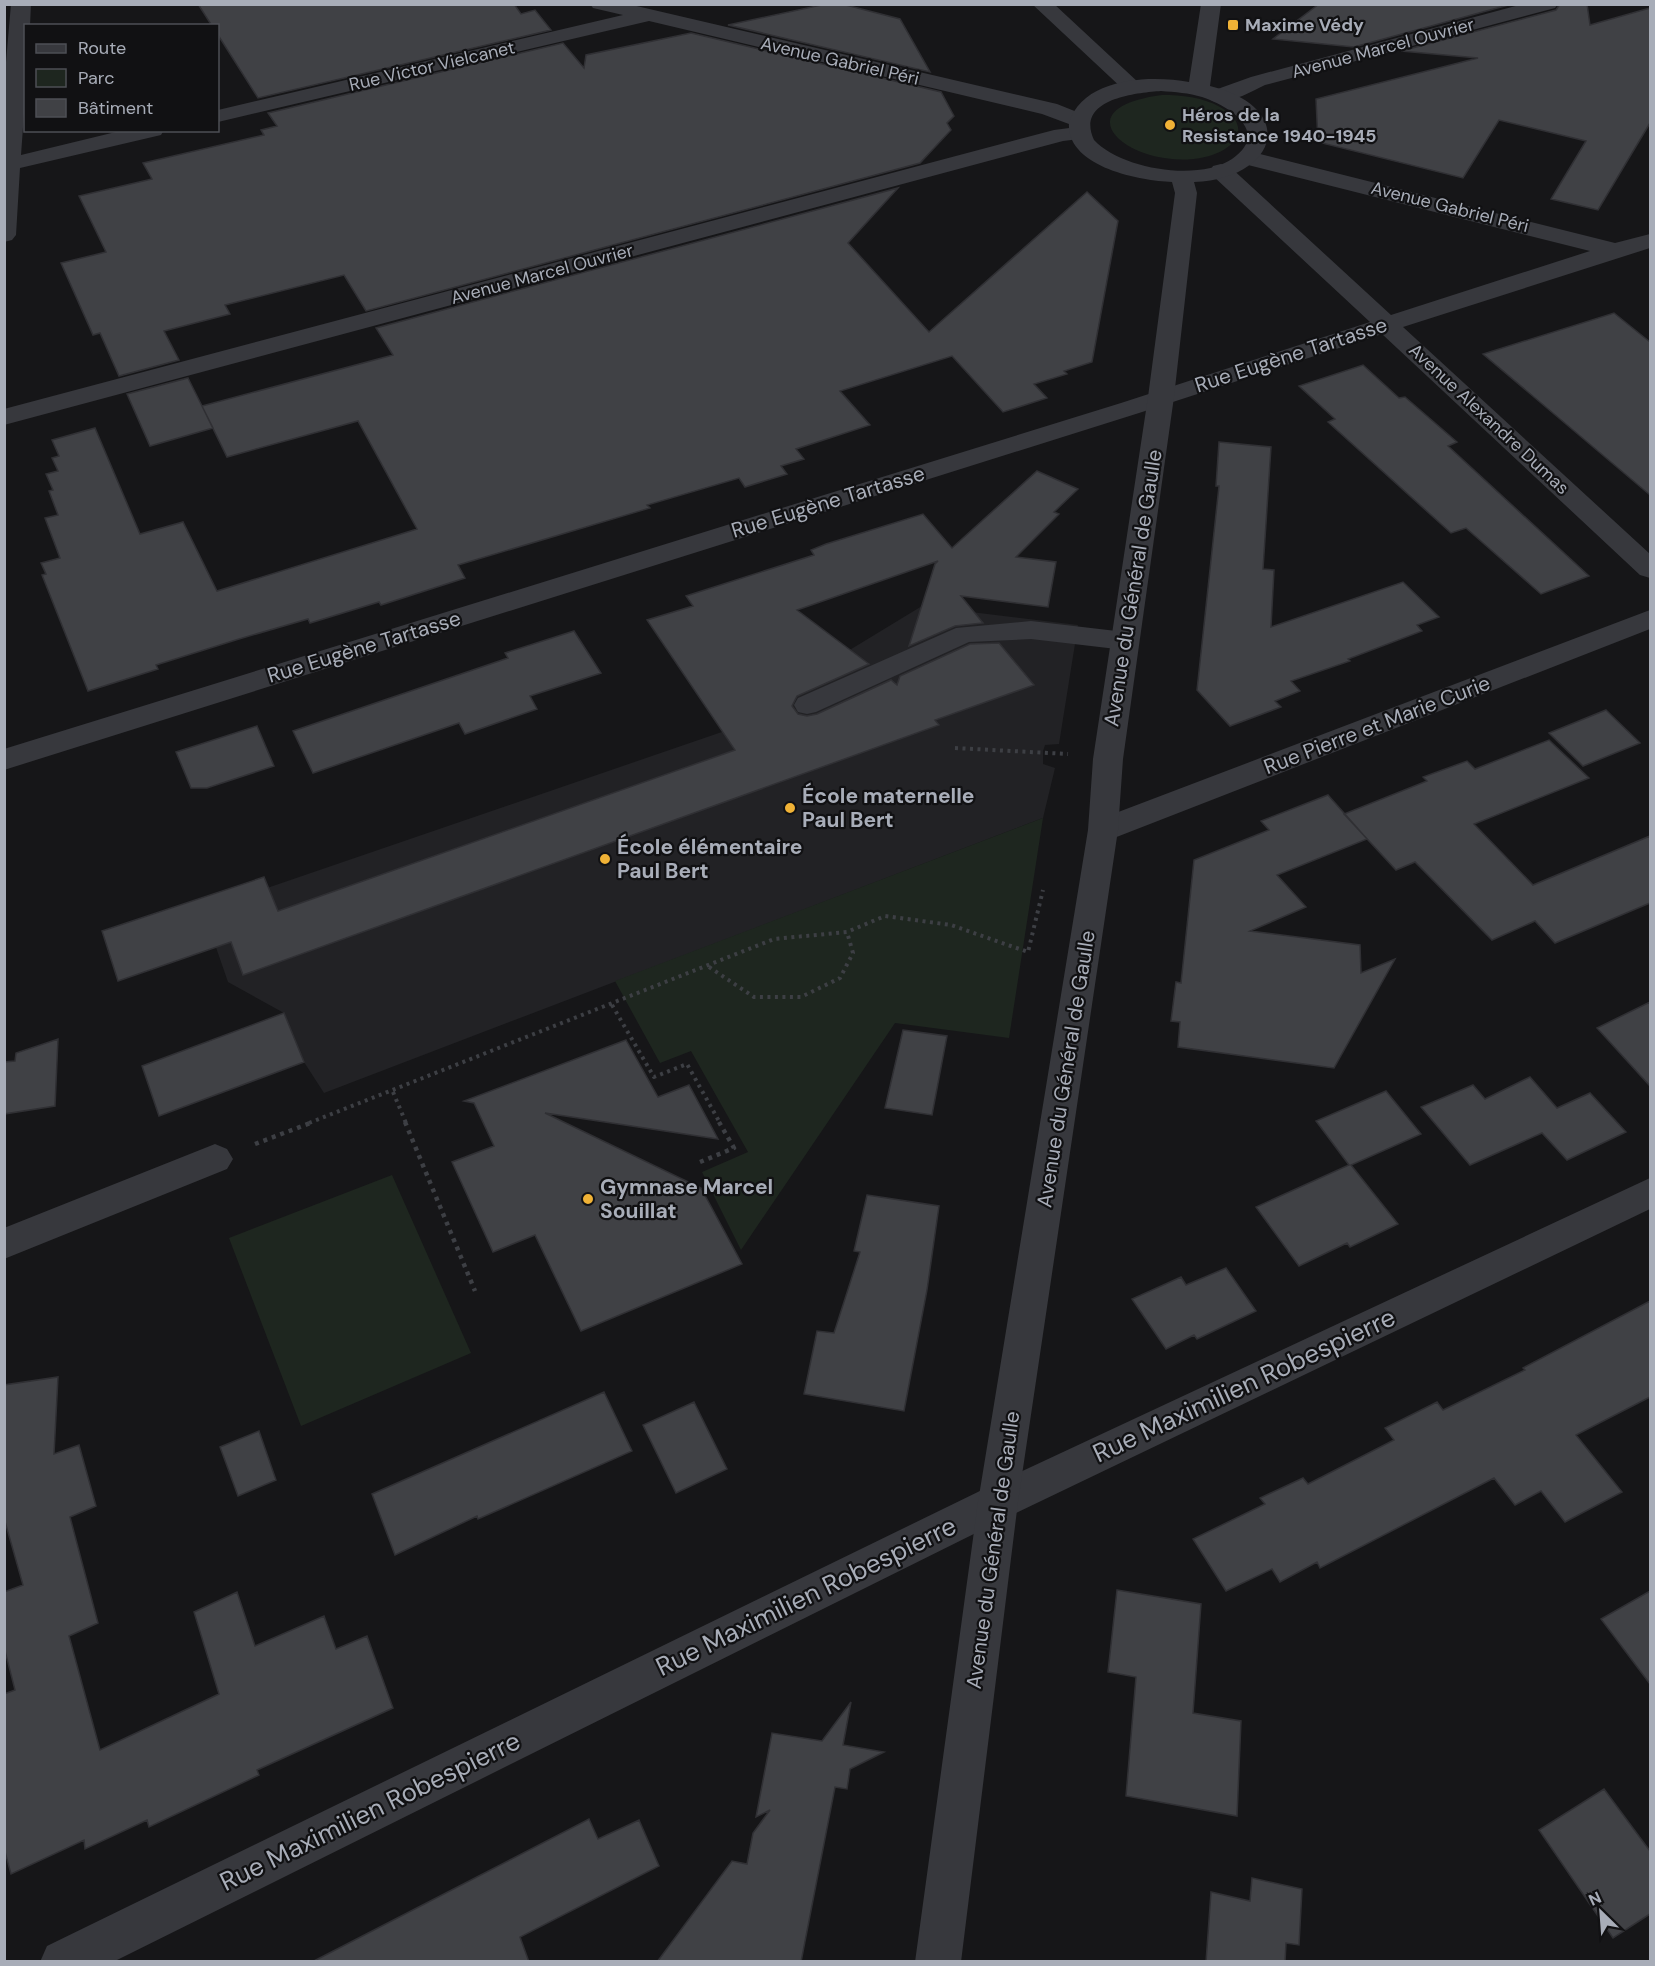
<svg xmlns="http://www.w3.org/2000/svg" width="1655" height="1966" viewBox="0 0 1655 1966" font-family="'DM Sans',sans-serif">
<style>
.built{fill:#222225}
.green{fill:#1e261f}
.building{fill:#404145;stroke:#303034;stroke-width:1.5}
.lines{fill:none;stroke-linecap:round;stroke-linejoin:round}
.path-far1{stroke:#3d3f44;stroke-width:4;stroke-dasharray:3 4.5;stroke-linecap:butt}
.path{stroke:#3d3f44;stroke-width:4.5;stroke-dasharray:4 5;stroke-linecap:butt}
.service{fill:#37383d;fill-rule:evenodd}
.minor{fill:#37383d;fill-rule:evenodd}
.tertiary{fill:#37383d;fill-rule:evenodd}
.poi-dot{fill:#f0b236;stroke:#111113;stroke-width:2}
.labels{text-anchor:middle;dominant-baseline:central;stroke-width:4.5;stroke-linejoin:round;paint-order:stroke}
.far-poi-label{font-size:18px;font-weight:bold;fill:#a8adb8;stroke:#111113;text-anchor:start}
.far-street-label{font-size:18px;fill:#a8adb8;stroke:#111113}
.street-label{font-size:21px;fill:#a8adb8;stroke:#111113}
.poi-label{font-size:21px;font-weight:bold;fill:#a8adb8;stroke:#111113;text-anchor:start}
.near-street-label{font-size:26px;fill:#a8adb8;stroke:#111113}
</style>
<rect width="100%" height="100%" fill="#161618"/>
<!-- built -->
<path class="built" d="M 922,606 L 1078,625 L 1059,744 L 1045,745 L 1043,751 L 1043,764 L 1055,768 L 1043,818 L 324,1093 L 304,1062 L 284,1013 L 228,982 L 203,910 L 789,709 L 779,693 Z"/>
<!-- green -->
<path class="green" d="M 1162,95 C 1182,95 1202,97 1220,107 C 1255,127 1234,151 1205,157 C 1135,173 1055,109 1162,95 Z
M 1043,818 L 1009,1038 L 895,1023 L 741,1250 L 702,1172 L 748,1152 L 691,1051 L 660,1063 L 615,981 Z
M 392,1175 L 471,1353 L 301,1426 L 229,1238 Z"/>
<!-- building -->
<path class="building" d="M 198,4 L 514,4 L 521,14 L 535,10 L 551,30 L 258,98 L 218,35 L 218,26 L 212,26 Z
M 826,4 L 842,4 L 900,19 L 930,72 L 728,25 Z
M 1319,4 L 1512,4 L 1354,47 L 1273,39 Z
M 1560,4 L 1587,4 L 1590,25 L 1650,8 L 1650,123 L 1598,210 L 1551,199 L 1586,141 L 1499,120 L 1463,178 L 1318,142 L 1316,99 L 1478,58 L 1401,51 L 1556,10 Z
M 691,33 L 941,92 L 954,116 L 947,123 L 951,130 L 920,163 L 366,311 L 344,275 L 225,305 L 230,314 L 164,331 L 179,360 L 119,376 L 100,333 L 93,335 L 61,263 L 106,252 L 79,196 L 152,179 L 143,163 L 264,135 L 261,130 L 277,126 L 268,113 L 563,43 L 584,68 L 586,55 Z
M 898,188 L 848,243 L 929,332 L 1087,192 L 1118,221 L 1092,362 L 1064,371 L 1067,374 L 1034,384 L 1047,398 L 1003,412 L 952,356 L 840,391 L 870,425 L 796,449 L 804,459 L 781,466 L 787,474 L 745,487 L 739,478 L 647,505 L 650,508 L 458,565 L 465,578 L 381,605 L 379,602 L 310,623 L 308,619 L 239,639 L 156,665 L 158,669 L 88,691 L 42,575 L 46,574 L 41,563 L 60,558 L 45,518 L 58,515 L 49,491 L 53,490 L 46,474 L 58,471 L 52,458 L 59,456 L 52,440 L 95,428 L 140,534 L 183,522 L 217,591 L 417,529 L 358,421 L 227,457 L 202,406 L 393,355 L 376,328 Z
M 1614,313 L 1650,342 L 1650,495 L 1483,354 Z
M 1363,365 L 1399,398 L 1405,397 L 1457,442 L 1448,446 L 1589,576 L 1541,594 L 1466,528 L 1451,533 L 1328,422 L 1335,419 L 1299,386 Z
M 188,378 L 213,428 L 150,446 L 127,394 Z
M 1219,442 L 1271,447 L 1263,569 L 1274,570 L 1271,627 L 1403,582 L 1439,617 L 1417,625 L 1422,631 L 1348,659 L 1350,661 L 1291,681 L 1300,691 L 1275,701 L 1281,707 L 1230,726 L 1197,690 L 1219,486 L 1216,486 Z
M 1037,471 L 1078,489 L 1054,512 L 1059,514 L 1016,557 L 1056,562 L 1048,607 L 961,596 L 983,623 L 955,626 L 909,646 L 935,564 L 938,561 L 797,610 L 869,664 L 797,696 L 792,706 L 798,714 L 807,716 L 817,714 L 891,680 L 897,685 L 900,676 L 970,644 L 999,643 L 1034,685 L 935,720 L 939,725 L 243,975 L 231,942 L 118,981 L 102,931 L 264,877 L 278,911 L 735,750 L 647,620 L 693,606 L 686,596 L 814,555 L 811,550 L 826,544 L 923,514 L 952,548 Z
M 574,631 L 601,673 L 530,696 L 537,709 L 465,734 L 459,723 L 313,773 L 293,731 L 508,658 L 505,653 Z
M 1606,710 L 1640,743 L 1583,766 L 1549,733 Z
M 257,726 L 274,766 L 207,788 L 191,788 L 176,752 Z
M 1549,740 L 1589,778 L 1474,824 L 1533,885 L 1650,836 L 1650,903 L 1555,943 L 1535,921 L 1492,940 L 1415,862 L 1396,870 L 1344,814 L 1427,781 L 1423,777 L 1467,761 L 1475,769 Z
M 1328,795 L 1367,839 L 1277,875 L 1306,907 L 1250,931 L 1360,945 L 1361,973 L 1395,959 L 1334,1068 L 1178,1047 L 1180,1022 L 1171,1021 L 1176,982 L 1181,983 L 1194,860 L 1269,830 L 1261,821 Z
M 1650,1002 L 1650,1086 L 1597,1028 Z
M 284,1013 L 304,1062 L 159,1116 L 142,1066 Z
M 903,1030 L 947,1036 L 932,1115 L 885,1108 Z
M 58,1039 L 55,1106 L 4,1114 L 4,1062 L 15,1061 L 16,1053 Z
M 626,1040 L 658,1097 L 689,1085 L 718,1139 L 545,1113 L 701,1188 L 742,1264 L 581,1331 L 535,1235 L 493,1252 L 452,1162 L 494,1146 L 474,1103 L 464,1101 Z
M 1530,1077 L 1557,1108 L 1590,1093 L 1626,1132 L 1567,1160 L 1542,1133 L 1470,1165 L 1421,1107 L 1473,1085 L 1485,1099 Z
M 1386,1091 L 1421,1134 L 1351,1165 L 1398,1224 L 1350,1247 L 1347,1243 L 1299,1266 L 1256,1207 L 1349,1165 L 1316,1121 Z
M 867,1195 L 939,1206 L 927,1290 L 904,1411 L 804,1394 L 817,1331 L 834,1333 L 860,1252 L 854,1251 Z
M 1226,1268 L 1256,1311 L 1197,1339 L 1194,1335 L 1166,1349 L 1132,1299 L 1181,1277 L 1186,1285 Z
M 1650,1301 L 1650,1397 L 1576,1435 L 1622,1492 L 1565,1522 L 1541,1491 L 1515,1505 L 1494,1478 L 1320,1568 L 1317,1562 L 1280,1582 L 1272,1569 L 1226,1591 L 1193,1539 L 1265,1504 L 1260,1498 L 1303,1478 L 1308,1484 L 1394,1440 L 1385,1428 L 1437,1402 L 1443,1410 L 1525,1370 L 1523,1368 Z
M 58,1377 L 54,1454 L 79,1445 L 96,1506 L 70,1517 L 98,1623 L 69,1636 L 100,1750 L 219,1694 L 194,1612 L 237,1592 L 255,1646 L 324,1616 L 336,1649 L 367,1636 L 393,1708 L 257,1770 L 259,1775 L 149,1827 L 147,1820 L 85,1849 L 84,1840 L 11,1874 L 4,1848 L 4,1694 L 15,1690 L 4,1647 L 4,1592 L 23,1585 L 4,1518 L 4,1385 Z
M 604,1392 L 632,1451 L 478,1519 L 477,1516 L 395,1555 L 372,1494 Z
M 694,1402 L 727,1469 L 676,1493 L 643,1425 Z
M 259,1431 L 276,1480 L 238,1496 L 220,1447 Z
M 1117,1590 L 1201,1604 L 1193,1713 L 1241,1721 L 1237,1816 L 1126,1796 L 1136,1677 L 1108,1672 Z
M 1650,1591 L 1650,1684 L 1601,1619 Z
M 851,1702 L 843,1745 L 884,1752 L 850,1769 L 847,1789 L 835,1787 L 801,1962 L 657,1962 L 732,1861 L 747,1864 L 753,1833 L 770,1810 L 756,1817 L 772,1733 L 822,1741 Z
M 1604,1789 L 1650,1851 L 1650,1914 L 1613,1938 L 1539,1830 Z
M 589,1819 L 598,1839 L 639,1820 L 659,1866 L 520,1937 L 529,1962 L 312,1962 Z
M 1252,1878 L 1302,1889 L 1299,1945 L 1286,1943 L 1285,1962 L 1206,1962 L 1211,1892 L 1250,1901 Z"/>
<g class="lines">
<!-- path-far1 -->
<path class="path-far1" d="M 955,748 L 1068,754
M 709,967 L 754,997 L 801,997 L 840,978 L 853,953 L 847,932
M 612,1005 L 654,1077 L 687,1064 L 720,1123
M 393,1092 L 406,1123
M 309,1123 L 774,939 L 847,932 L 885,916 L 951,925 L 1028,952 L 1043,890"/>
<!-- path -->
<path class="path" d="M 405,1122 L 475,1291
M 255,1144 L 313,1122
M 700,1162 L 734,1148 L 719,1122"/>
<!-- service -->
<path class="service" d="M 1031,621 L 1125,632 L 1134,635 L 1138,641 L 1134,647 L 1125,650 L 1031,639 L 969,642 L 816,712 L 807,714 L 798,712 L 794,705 L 798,698 L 956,628 Z"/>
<!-- minor -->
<path class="minor" d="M 11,4 L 31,4 L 30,26 L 26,26 L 26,86 L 21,155 L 124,130 L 164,130 L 161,135 L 20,168 L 16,235 L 12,240 L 4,242 L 4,85 Z
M 590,4 L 628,4 L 1057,104 L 1087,116 L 1090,121 L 1087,126 L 1082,127 L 1088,128 L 1091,133 L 1088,138 L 1063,141 L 4,425 L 4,409 L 1054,130 L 1077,127 L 1042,114 L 649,21 L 218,122 L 218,110 L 623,15 L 593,8 Z
M 1032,4 L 1054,4 L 1139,83 L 1143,87 L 1139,91 L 1132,93 L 1125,91 Z
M 1523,4 L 1558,4 L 1555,8 L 1265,85 C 1250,92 1229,105 1212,101 L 1209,96 L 1212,91 L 1251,77 Z
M 1248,151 L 1615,243 L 1650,234 L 1650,248 L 1403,327 L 1650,554 L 1650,578 L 1640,575 L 1382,334 L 1139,413 L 4,770 L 4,749 L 1121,403 L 1370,322 L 1213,176 L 1210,171 L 1213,166 L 1221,164 L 1229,166 L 1391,315 L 1590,251 L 1240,163 L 1237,158 L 1240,153 Z
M 1650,610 L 1650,629 L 1114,838 L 1103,841 L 1092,838 L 1088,830 L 1092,822 Z
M 215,1144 L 227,1149 L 233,1159 L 227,1169 L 4,1259 L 4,1228 Z
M 1650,1178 L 1650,1209 L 1012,1515 L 113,1962 L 40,1962 L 47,1946 L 984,1489 Z"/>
<!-- tertiary -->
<path class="tertiary" d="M 1201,4 L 1221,4 L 1210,86 C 1299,108 1278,178 1194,182 L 1197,193 L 1174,397 L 1123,759 L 1118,830 L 1018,1502 L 961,1962 L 915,1962 L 978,1502 L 1088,830 L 1093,759 L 1148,397 L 1175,193 L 1172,182 C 1140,181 1066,167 1069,123 C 1083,77 1151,75 1189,82 ZM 1161,91 C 1175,92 1189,93 1202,97 C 1229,106 1271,132 1232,159 C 1198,182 1121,169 1094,140 C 1075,99 1135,93 1161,91 Z"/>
</g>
<!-- markers -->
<g class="poi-dot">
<rect x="1227" y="19" width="12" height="12" rx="3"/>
<circle cx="1170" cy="125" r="6"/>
<circle cx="790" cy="808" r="6"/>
<circle cx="605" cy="859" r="6"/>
<circle cx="588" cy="1199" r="6"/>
</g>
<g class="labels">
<!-- far-poi labels -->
<g class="far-poi-label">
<text x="1245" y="25">Maxime Védy</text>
<text x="1182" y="115">Héros de la<tspan x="1182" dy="21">Resistance 1940-1945</tspan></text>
</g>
<!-- far-street labels -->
<g class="far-street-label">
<text transform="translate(1383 48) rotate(-15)">Avenue Marcel Ouvrier</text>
<text transform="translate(840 61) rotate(13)">Avenue Gabriel Péri</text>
<text transform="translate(432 66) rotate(-13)">Rue Victor Vielcanet</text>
<text transform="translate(1450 207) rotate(14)">Avenue Gabriel Péri</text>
<text transform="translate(542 274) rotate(-15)">Avenue Marcel Ouvrier</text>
<text transform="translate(1489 419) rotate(43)">Avenue Alexandre Dumas</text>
</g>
<!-- street labels -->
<g class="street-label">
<text transform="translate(1291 355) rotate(-18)">Rue Eugène Tartasse</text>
<text transform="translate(828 502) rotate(-17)">Rue Eugène Tartasse</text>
<text transform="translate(1133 588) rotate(-81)">Avenue du Général de Gaulle</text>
<text transform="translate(364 647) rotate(-17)">Rue Eugène Tartasse</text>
<text transform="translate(1377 725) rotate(-21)">Rue Pierre et Marie Curie</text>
<text transform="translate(1066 1069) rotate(-81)">Avenue du Général de Gaulle</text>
<text transform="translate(993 1550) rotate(-82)">Avenue du Général de Gaulle</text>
</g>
<!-- poi labels -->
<g class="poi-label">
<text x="802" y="796">École maternelle<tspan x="802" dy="24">Paul Bert</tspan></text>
<text x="617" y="847">École élémentaire<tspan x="617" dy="24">Paul Bert</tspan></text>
<text x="600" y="1187">Gymnase Marcel<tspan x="600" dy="24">Souillat</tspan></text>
</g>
<!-- near-street labels -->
<g class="near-street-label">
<text transform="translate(1244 1385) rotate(-25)">Rue Maximilien Robespierre</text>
<text transform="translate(806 1596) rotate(-26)">Rue Maximilien Robespierre</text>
<text transform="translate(370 1811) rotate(-26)">Rue Maximilien Robespierre</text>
</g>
</g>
<!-- border -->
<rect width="1655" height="1966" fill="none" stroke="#a8adb8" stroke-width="12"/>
<!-- legend -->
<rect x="24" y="24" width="195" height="108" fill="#111113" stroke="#4d4f55" stroke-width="1.5"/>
<rect x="36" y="44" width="30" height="9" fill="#37383d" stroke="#4d4f55" stroke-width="1.5"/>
<text x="78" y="54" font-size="18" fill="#a8adb8">Route</text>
<rect x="36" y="69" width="30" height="18" fill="#1e261f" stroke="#4d4f55" stroke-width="1.5"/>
<text x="78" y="84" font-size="18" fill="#a8adb8">Parc</text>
<rect x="36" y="99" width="30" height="18" fill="#404145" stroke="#4d4f55" stroke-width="1.5"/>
<text x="78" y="114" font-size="18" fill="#a8adb8">Bâtiment</text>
<!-- north arrow -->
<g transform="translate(1601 1912) rotate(335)" stroke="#111113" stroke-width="4.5" paint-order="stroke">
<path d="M0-4.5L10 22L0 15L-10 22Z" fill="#a8adb8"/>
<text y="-9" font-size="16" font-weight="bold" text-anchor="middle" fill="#a8adb8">N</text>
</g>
</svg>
